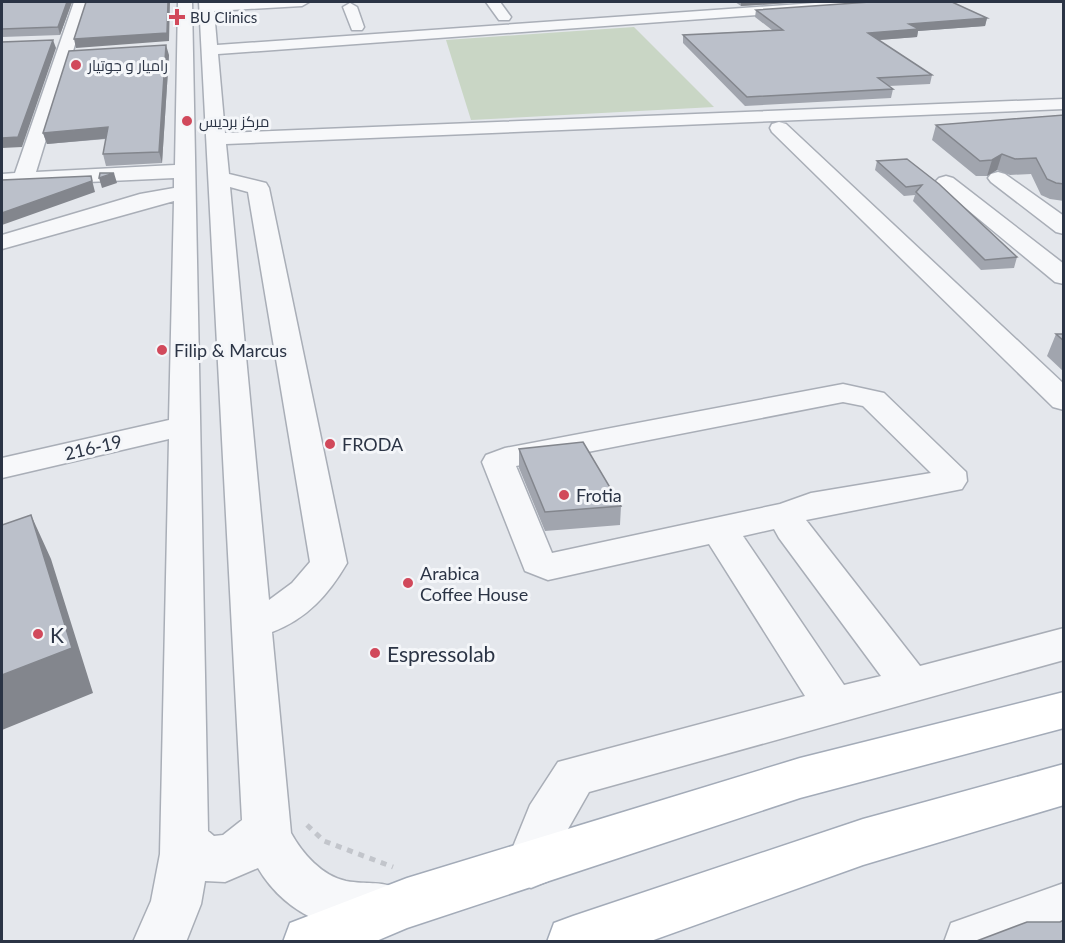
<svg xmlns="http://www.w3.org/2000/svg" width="1065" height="943" viewBox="0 0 1065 943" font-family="Lato,Cairo,sans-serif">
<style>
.green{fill:#c9d6c5}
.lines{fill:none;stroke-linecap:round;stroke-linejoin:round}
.minor-casing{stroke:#a9aeb7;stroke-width:3}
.major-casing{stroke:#a3abb8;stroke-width:3}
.path{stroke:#c2c5cb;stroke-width:5;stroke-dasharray:6 6;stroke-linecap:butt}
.minor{fill:#f7f8fa;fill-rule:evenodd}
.major{fill:#fff;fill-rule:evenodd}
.wall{fill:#a1a5ae}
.shaded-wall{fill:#83868d}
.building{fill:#bbc0ca;stroke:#83868d;stroke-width:1.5}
.poi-dot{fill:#d1495b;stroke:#f4f6f9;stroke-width:2}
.labels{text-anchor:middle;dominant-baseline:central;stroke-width:6;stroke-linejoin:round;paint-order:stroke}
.far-poi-label{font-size:15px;fill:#2b3445;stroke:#f4f6f9;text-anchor:start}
.poi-label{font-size:18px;fill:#2b3445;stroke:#f4f6f9;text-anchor:start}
.street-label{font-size:18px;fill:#2b3445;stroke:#f4f6f9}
.near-poi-label{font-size:21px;fill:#2b3445;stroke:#f4f6f9;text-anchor:start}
</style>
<rect width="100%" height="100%" fill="#e4e7ec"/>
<!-- green -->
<path class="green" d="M 634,27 L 714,107 L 471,120 L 446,40 Z"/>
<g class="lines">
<defs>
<path id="minor" d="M 74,2 L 88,2 L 36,172 L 175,165 L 178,2 L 192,2 L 208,831 L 214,836 L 223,835 L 242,820 L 199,2 L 309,2 L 302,6 L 214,11 L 217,45 L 829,2 L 887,2 L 880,6 L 218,54 L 225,133 L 1064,99 L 1064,109 L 226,144 L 229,174 L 266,183 L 269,188 L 347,563 C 329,594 307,619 272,632 L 291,833 C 302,853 322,876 346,881 C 368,885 377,880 400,889 L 407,907 L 400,925 C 346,943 286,916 258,868 L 225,882 L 205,881 L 201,904 L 186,942 L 133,942 L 151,901 L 160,854 L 169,439 L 2,478 L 2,458 L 169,420 L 174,201 L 2,249 L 2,235 L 140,194 L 174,188 L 174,178 L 2,186 L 2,174 L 15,173 ZM 230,187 L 248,192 L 310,562 L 292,583 L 269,600 Z
M 486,2 L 500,2 L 511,17 L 509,20 L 499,20 Z
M 350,3 L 357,7 L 364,27 L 362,30 L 352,30 L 343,7 Z
M 779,122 L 786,124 L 1064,384 L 1064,410 L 1053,407 L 772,132 L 770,128 L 772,124 Z
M 998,172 L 1005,174 L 1064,216 L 1064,234 L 1056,232 L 991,182 L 988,178 L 991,174 Z
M 946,176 L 953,178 L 1064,264 L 1064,284 L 1055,282 L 939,186 L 935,182 L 939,178 Z
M 843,384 L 884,393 L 966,472 L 967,481 L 962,489 L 806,520 L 920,666 L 1064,628 L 1064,660 L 589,792 L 568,829 L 548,881 L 531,888 L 514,881 L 506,864 L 530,805 L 558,762 L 805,696 L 709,544 L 548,580 L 525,571 L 482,462 L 486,455 L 505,448 ZM 843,402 L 863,406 L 931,473 L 811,493 L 780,504 L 552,553 L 516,466 ZM 774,529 L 779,538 L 881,676 L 844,685 L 743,536 Z
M 1064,883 L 1064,933 L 1042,942 L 944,942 L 951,923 Z"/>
<path id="major" d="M 1064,692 L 1064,728 L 800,798 L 407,928 L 374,942 L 283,942 L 290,923 L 407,878 L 800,758 Z
M 1064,764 L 1064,805 L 863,865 L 648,942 L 547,942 L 554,923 L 573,916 L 863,819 Z"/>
</defs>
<!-- minor casing -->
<use href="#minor" class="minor-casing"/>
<!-- major casing -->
<use href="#major" class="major-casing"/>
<!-- path -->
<path class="path" d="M 307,825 L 324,841 L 393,867"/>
<!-- minor -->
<use href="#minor" class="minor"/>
<!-- major -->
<use href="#major" class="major"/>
</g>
<!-- wall -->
<path class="wall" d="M 2,2 L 72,2 L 60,35 L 2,37 Z
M 735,2 L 804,2 L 741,6 Z
M 756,10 L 987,18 L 985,26 L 918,31 L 917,37 L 879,40 L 932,75 L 930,84 L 889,86 L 893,89 L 891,98 L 745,106 L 683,43 L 683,35 L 772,30 L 755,17 Z
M 169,55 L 162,163 L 106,166 L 103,154 L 106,139 L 47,144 L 43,133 Z
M 1064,115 L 1064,201 L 1050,199 L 1041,195 L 1031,174 L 1010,175 L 997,170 L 987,176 L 976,176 L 932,140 L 936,125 Z
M 907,159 L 1017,257 L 1014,268 L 981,270 L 913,201 L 915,195 L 904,196 L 875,170 L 877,161 Z
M 1056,334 L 1064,334 L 1064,372 L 1047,356 Z
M 519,449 L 621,506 L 620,525 L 545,531 L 519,468 Z"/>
<!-- shaded-wall -->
<path class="shaded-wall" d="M 67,2 L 72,2 L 60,35 L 58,27 Z
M 168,2 L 170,2 L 169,41 L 76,48 L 74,39 Z
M 741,2 L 804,2 L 741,6 Z
M 987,18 L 985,26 L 918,31 L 917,37 L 866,41 L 868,33 L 909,24 Z
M 53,40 L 56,48 L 22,147 L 2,148 L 2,138 Z
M 166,45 L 169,55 L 162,163 L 159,152 Z
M 108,127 L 112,138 L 47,144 L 43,133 Z
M 1002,154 L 997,170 L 987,176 L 992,160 Z
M 114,173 L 117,183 L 102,188 L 99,178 Z
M 91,176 L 95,192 L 2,225 L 2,213 Z
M 31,515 L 51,559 L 93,693 L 2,730 L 2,675 Z"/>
<!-- building -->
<path class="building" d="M 2,2 L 67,2 L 58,27 L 2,29 Z
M 86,2 L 168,2 L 167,33 L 74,39 Z
M 870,2 L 952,2 L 987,18 L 909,24 L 919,29 L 868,33 L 932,75 L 878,78 L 893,89 L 747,97 L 683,35 L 783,30 L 756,10 Z
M 53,40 L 18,137 L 2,138 L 2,42 Z
M 166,45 L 159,152 L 103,154 L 108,127 L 43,133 L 69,51 Z
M 1064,115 L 1064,184 L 1056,183 L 1047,179 L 1036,158 L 1015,159 L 1002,154 L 992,160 L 980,161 L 936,125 Z
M 907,159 L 939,184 L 1017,257 L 985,260 L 916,192 L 922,185 L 906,187 L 877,161 Z
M 100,173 L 114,173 L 99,178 Z
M 91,176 L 92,181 L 2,213 L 2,180 Z
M 1056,334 L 1064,334 L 1064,341 Z
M 583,442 L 621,506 L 545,512 L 519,449 Z
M 31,515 L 72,648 L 2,675 L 2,525 Z
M 1064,920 L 1064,942 L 974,942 L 1027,922 L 1060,922 Z"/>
<!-- markers -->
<g class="poi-dot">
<path d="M174 8h6v6h6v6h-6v6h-6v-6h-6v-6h6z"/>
<circle cx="76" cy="65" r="6"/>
<circle cx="187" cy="121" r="6"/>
<circle cx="162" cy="350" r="6"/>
<circle cx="330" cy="444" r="6"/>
<circle cx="564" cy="495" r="6"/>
<circle cx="408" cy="583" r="6"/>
<circle cx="38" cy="634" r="6"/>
<circle cx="375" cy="653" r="6"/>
</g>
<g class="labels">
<!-- far-poi labels -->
<g class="far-poi-label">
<text x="190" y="17">BU Clinics</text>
<text x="88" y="65">رامیار و جوتیار</text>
<text x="199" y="121">مرکز بردیس</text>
</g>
<!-- poi labels -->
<g class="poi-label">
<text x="174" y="350">Filip &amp; Marcus</text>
<text x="342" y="444">FRODA</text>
<text x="576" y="495">Frotia</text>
<text x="420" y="573">Arabica<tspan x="420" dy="21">Coffee House</tspan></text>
</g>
<!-- street labels -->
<g class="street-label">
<text transform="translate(93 447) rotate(-13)">216-19</text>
</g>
<!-- near-poi labels -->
<g class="near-poi-label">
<text x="50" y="634">K</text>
<text x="387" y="653">Espressolab</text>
</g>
</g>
<!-- border -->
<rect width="1065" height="943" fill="none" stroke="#2b3445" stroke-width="6"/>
</svg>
